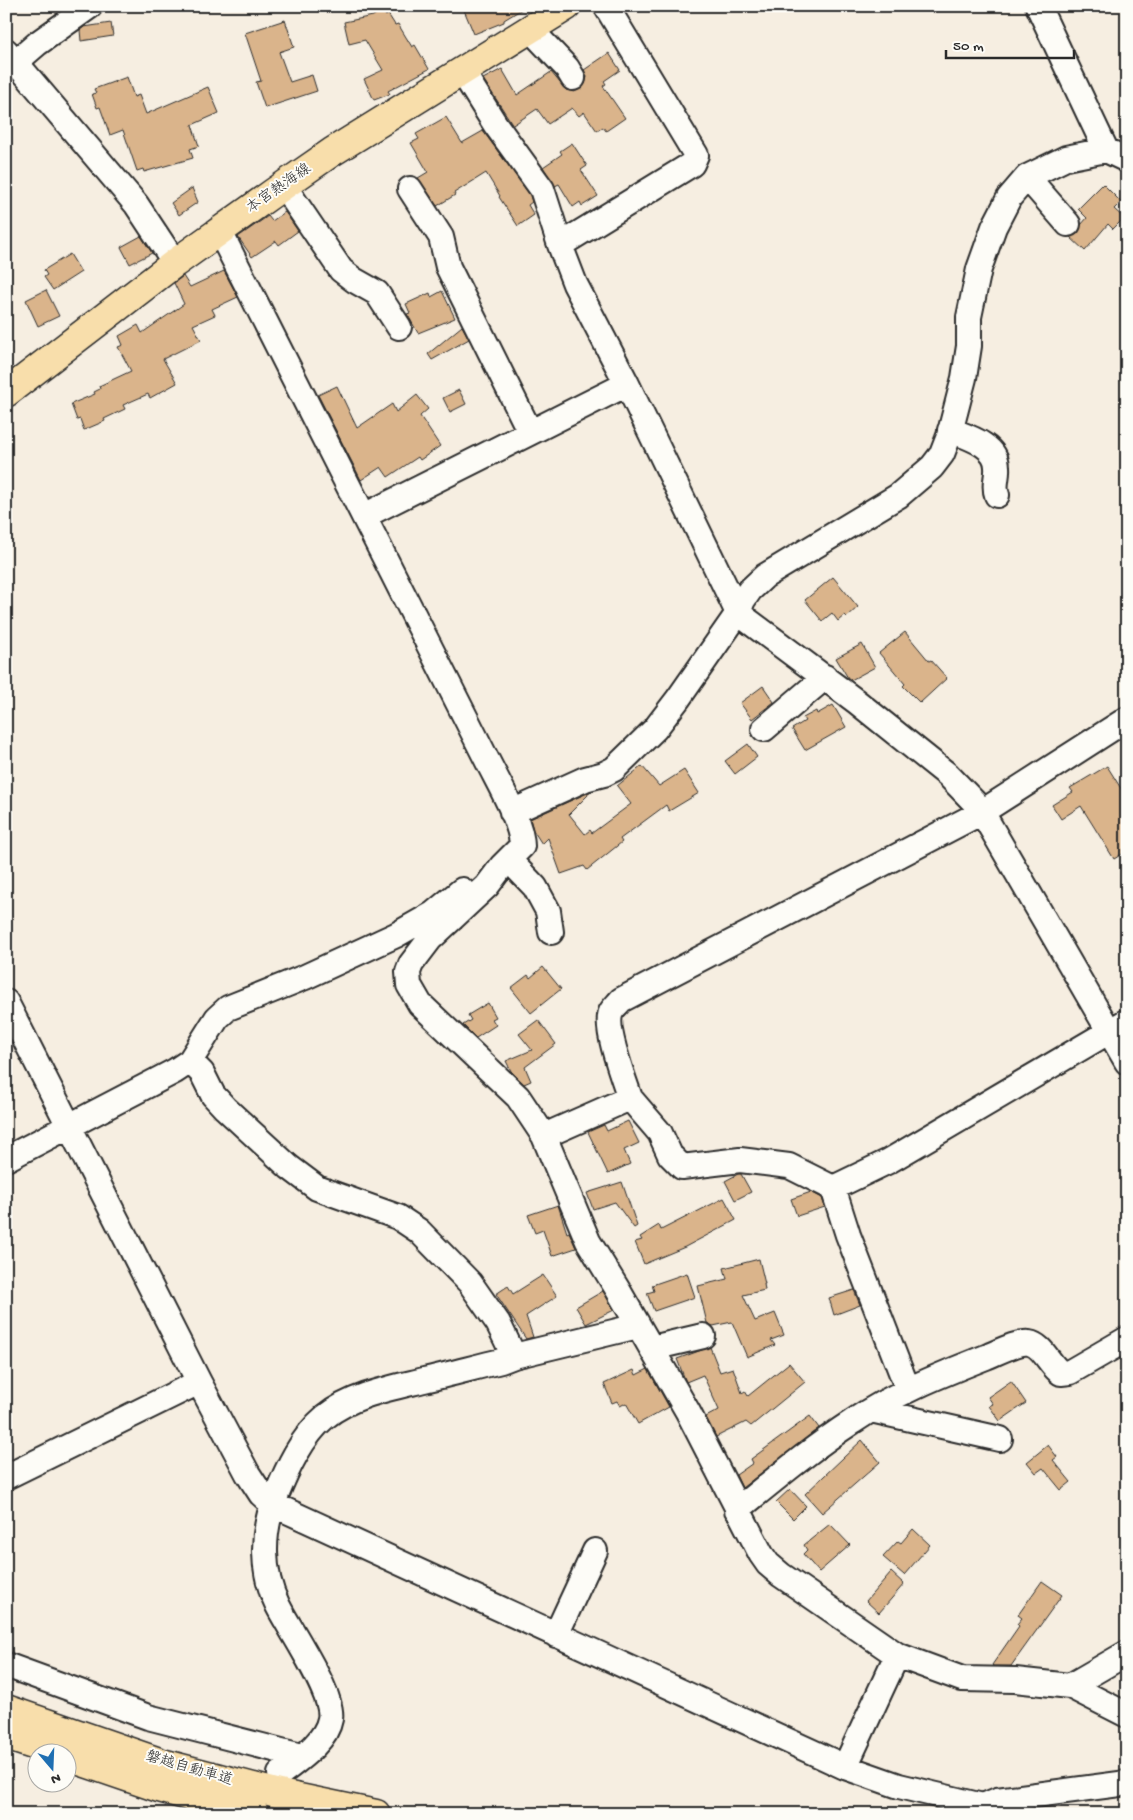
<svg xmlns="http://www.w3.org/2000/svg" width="1133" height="1820" viewBox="0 0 1133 1820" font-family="'Gochi Hand','Klee One',sans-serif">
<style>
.building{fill:#dab48b;stroke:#2b2b2b}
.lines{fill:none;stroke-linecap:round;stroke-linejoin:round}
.minor-casing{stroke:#2b2b2b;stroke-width:28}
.major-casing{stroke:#2b2b2b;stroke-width:31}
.highway-casing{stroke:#2b2b2b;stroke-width:31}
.minor{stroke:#fdfcf7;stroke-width:24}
.major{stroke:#f8deab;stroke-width:28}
.highway{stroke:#f8deab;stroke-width:28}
.labels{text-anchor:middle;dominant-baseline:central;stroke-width:4;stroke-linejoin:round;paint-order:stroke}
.street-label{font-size:15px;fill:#2b2b2b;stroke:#fdfcf7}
</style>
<rect width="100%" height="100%" fill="#f6eee1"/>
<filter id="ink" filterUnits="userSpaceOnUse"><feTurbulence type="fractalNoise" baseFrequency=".02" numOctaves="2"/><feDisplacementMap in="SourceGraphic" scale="10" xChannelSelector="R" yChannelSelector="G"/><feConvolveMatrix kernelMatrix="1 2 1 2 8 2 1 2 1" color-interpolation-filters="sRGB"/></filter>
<g filter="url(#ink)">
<!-- building -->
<path class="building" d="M 474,6 L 527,6 L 504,20 L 504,22 L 474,34 L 464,10 Z
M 382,10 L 386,16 L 388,14 L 395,25 L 398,24 L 412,47 L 415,45 L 429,69 L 388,91 L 390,94 L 374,100 L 364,79 L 383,70 L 365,40 L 349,44 L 344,22 L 373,16 Z
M 285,20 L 294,47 L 279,52 L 290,82 L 312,75 L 317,91 L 265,108 L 256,82 L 261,81 L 245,33 Z
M 111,23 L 113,36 L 81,41 L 80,30 L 84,27 Z
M 609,53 L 620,70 L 604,81 L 606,84 L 603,86 L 625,118 L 606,131 L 603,127 L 597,131 L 584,112 L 579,116 L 572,108 L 548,124 L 537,109 L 513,125 L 483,79 L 502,69 L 517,95 L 551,72 L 566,90 L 574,92 L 580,89 L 585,84 L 587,77 L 584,70 Z
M 127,77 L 134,97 L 139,95 L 146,114 L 208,87 L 219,113 L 192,125 L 199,146 L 190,149 L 193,158 L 144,172 L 143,169 L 137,171 L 123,130 L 110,135 L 100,107 L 97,108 L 92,94 L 96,93 L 94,89 Z
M 446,117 L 462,143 L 483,131 L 530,195 L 532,202 L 528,205 L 534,215 L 518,226 L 499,197 L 500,196 L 486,173 L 454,193 L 455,195 L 437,206 L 418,178 L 428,172 L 411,143 L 419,139 L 416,134 Z
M 572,143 L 587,166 L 581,170 L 598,196 L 582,206 L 580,202 L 573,207 L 559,184 L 555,186 L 543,167 L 562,154 L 560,151 Z
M 1103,184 L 1121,202 L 1114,209 L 1124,218 L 1113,229 L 1108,224 L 1085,251 L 1070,237 L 1077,234 L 1081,225 L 1087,218 L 1078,209 Z
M 192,188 L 198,202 L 179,215 L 171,203 Z
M 285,212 L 298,231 L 279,245 L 276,241 L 252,257 L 238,237 L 268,216 L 272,221 Z
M 141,236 L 152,253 L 130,264 L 121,247 Z
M 70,254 L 81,272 L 53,290 L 44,277 L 47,275 L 44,270 Z
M 224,271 L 238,297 L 212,309 L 215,315 L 193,325 L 201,340 L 163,359 L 177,383 L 150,398 L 148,394 L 123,405 L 125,409 L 104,419 L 105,421 L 84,430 L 80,419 L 77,420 L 71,404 L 95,394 L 94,392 L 100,389 L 99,386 L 131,371 L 118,347 L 123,345 L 119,336 L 138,325 L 142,333 L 184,304 L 174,283 L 183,276 L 190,287 Z
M 46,290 L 59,316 L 38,326 L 26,300 Z
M 442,291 L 455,318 L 418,333 L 407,314 L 410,313 L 406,304 L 430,293 L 431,297 Z
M 462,326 L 469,339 L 432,360 L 428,354 Z
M 337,386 L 357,428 L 392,404 L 396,412 L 417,395 L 428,409 L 420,416 L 440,446 L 420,460 L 418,457 L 388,477 L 381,467 L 361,480 L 318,395 Z
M 459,390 L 466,404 L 450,412 L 443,398 Z
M 833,577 L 858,607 L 847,617 L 845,615 L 838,621 L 832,613 L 822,621 L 805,600 Z
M 905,632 L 929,661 L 931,660 L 947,678 L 920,703 L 903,686 L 905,684 L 879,653 Z
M 862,644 L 875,667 L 851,680 L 848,678 L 836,658 Z
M 763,686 L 774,702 L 752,719 L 740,703 Z
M 833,705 L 846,727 L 805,750 L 792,729 L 805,721 L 803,718 L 816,711 L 817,714 Z
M 748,744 L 757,757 L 735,774 L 725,761 Z
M 642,766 L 659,786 L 684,770 L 699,793 L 669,811 L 666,805 L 620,839 L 622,842 L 587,870 L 584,866 L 561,874 L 548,838 L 542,844 L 533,830 L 530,819 L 592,791 L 569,814 L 585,834 L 590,830 L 592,833 L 631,804 L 617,786 Z
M 1107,766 L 1127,798 L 1127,851 L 1114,859 L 1081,806 L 1061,819 L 1052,805 L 1073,792 L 1070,788 Z
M 543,967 L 561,989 L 531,1013 L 511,988 L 528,975 L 530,978 Z
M 488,1003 L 496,1017 L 492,1019 L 496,1025 L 476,1038 L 463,1025 L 471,1020 L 468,1015 Z
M 538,1020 L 556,1044 L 525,1067 L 531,1081 L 524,1084 L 511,1071 L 506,1061 L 532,1050 L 519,1034 Z
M 628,1121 L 639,1143 L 624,1150 L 630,1164 L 608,1174 L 588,1132 L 604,1125 L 607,1131 Z
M 738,1174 L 741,1174 L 751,1192 L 735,1200 L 725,1181 Z
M 622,1182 L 637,1226 L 634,1228 L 615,1202 L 593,1209 L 587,1193 Z
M 811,1192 L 822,1198 L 825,1207 L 797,1216 L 791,1199 Z
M 724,1198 L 736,1220 L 685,1247 L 644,1264 L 635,1242 L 642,1240 L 640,1237 L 659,1225 L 661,1230 Z
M 558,1205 L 567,1233 L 569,1232 L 576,1248 L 552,1256 L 543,1230 L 535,1233 L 528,1215 Z
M 759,1259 L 765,1284 L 764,1284 L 765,1290 L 743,1295 L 755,1321 L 775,1313 L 784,1335 L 771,1340 L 775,1345 L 747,1357 L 732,1322 L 713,1326 L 707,1323 L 698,1286 L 727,1279 L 724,1268 Z
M 687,1273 L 695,1297 L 654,1311 L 647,1293 L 654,1291 L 652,1285 Z
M 543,1275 L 557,1296 L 526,1316 L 533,1337 L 526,1339 L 496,1294 L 508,1286 L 513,1294 Z
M 854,1290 L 860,1305 L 834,1315 L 829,1298 Z
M 603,1291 L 614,1310 L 586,1324 L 576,1307 Z
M 710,1347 L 720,1372 L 733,1368 L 742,1393 L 745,1391 L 748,1396 L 789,1363 L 805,1382 L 751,1426 L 746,1422 L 716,1437 L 706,1417 L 719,1410 L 703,1375 L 686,1382 L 677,1359 Z
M 648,1369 L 669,1407 L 638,1424 L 626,1403 L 620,1406 L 617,1401 L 612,1403 L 604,1384 L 634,1370 L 636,1375 Z
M 1011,1381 L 1026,1403 L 1000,1421 L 989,1406 L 993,1404 L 988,1397 Z
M 810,1416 L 819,1428 L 742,1488 L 736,1475 L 753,1463 L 751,1459 Z
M 862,1440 L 880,1462 L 822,1513 L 805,1494 Z
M 1048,1445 L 1057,1457 L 1053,1460 L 1071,1482 L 1061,1490 L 1043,1468 L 1036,1473 L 1027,1462 Z
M 790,1489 L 806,1506 L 793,1519 L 776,1502 Z
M 830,1524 L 850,1545 L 819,1572 L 803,1554 L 807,1550 L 804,1545 Z
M 913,1529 L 930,1545 L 904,1575 L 883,1557 L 898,1541 L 901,1543 Z
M 891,1572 L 904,1584 L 879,1613 L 866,1601 Z
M 1042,1581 L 1062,1595 L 1011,1666 L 993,1666 L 992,1665 L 1019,1626 L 1017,1624 L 1022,1618 L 1018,1615 Z"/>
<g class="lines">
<defs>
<path id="minor" d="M 606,6 L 696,155 L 692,164 L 560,245 L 575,284 L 627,384 L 738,613 L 857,702 L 948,775 L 979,807 L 1127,1062
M 1038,6 L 1106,150
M 530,29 L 567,68 L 573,78
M 6,51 L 136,204 L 175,263
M 16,62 L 38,43 L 90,6
M 462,71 L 495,124 L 542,189 L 560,245
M 1027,177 L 1068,224
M 284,186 L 341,270 L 354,280 L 377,293 L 399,327
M 410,189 L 441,237 L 448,267 L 530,432
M 219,230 L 488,762 C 499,784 522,823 522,846 L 502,866 L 487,886 L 430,939 L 411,964 L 408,972 L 409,985 L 420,1004 L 518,1097 L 544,1136 L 588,1241 L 618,1290 L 688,1412 L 761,1554 L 768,1564 L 781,1575 L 897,1655 L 962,1679 L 1015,1680 L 1070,1686 L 1127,1715
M 950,430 C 968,437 997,445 997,467 C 998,478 993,485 997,495
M 364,516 L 627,384
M 764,729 L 825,677
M 512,812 L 585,779 L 604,774 L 614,769 L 655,729 L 678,699 L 738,613 L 743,600 L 750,590 L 765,576 L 898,496 L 932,467 L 942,454 L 949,436 L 964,378 L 969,346 L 969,317 L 979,269 L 994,227 L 1009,198 L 1027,177 L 1066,158 L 1106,150 L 1127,160
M 509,860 L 535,887 L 548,911 L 551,932
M 6,1002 L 199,1382 L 248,1474 L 261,1494 L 272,1504 L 845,1767 L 899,1786 L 983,1806 L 995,1814
M 190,1061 L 202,1073 L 213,1095 L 225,1108 L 289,1167 L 317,1188 L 398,1217 L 419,1231 L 470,1283 L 498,1323 L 514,1356
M 630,1098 C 624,1080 604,1028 611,1012 C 613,1008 618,1004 621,1000 L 982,812 L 1127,719
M 544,1136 L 630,1098 L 660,1133 L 670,1155 L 682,1167 L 740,1160 L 789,1166 L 833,1188 L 889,1161 L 1127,1021
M 6,1159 L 175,1071 L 190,1061 L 217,1018 L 228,1008 L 305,977 L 396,935 L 433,914 L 462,890
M 833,1188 L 848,1235 L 908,1390
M 652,1348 L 703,1336
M 871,1410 L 1000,1439
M 6,1477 L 199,1382
M 737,1510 C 774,1480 812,1448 852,1422 C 893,1394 940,1375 986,1357 C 996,1353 1019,1341 1029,1343 C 1043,1345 1049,1365 1061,1373 L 1070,1372 L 1127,1339
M 556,1635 L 595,1551
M 6,1665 L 148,1717 L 301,1756
M 1070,1686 L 1127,1653
M 845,1767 L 897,1655
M 280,1774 C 298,1760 326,1742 330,1719 C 335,1695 290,1630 278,1606 C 261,1572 261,1532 276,1496 C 287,1469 302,1436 325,1417 C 352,1395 391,1388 424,1380 C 450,1374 476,1367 501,1361 L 514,1356 L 638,1326
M 983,1806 L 997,1800 L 1127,1783"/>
<path id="major" d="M 6,393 L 175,263 L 273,193 L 332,152 L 567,6"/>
<path id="highway" d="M 6,1709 L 162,1763 L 280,1794 L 376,1814
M 6,1736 L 54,1752
M 68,1757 L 159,1788 L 255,1814"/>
</defs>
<!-- minor casing -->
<use href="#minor" class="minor-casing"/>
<!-- major casing -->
<use href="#major" class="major-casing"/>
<!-- highway casing -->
<use href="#highway" class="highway-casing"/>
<!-- minor -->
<use href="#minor" class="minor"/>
<!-- major -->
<use href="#major" class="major"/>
<!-- highway -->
<use href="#highway" class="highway"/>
</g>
</g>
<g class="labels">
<!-- street labels -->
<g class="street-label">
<text transform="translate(279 189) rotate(-35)">本宮熱海線</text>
<text transform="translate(189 1769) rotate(16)">磐越自動車道</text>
</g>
</g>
<!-- margin -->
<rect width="1133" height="1820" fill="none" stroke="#fdfcf7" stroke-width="25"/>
<rect x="12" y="12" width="1108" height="1795" fill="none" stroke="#2b2b2b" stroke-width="2" filter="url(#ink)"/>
<!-- north arrow -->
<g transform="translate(52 1768) rotate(161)"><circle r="24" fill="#fdfcf7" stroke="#a9a8a5"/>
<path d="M0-4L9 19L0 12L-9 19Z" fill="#1f6fb2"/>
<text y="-8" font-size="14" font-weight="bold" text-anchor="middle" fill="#2b2b2b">N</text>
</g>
<!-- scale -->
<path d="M946 50v8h128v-8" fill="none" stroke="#2b2b2b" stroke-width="2.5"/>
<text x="953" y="50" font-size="15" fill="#2b2b2b" stroke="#fdfcf7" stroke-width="4" paint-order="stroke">50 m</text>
</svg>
